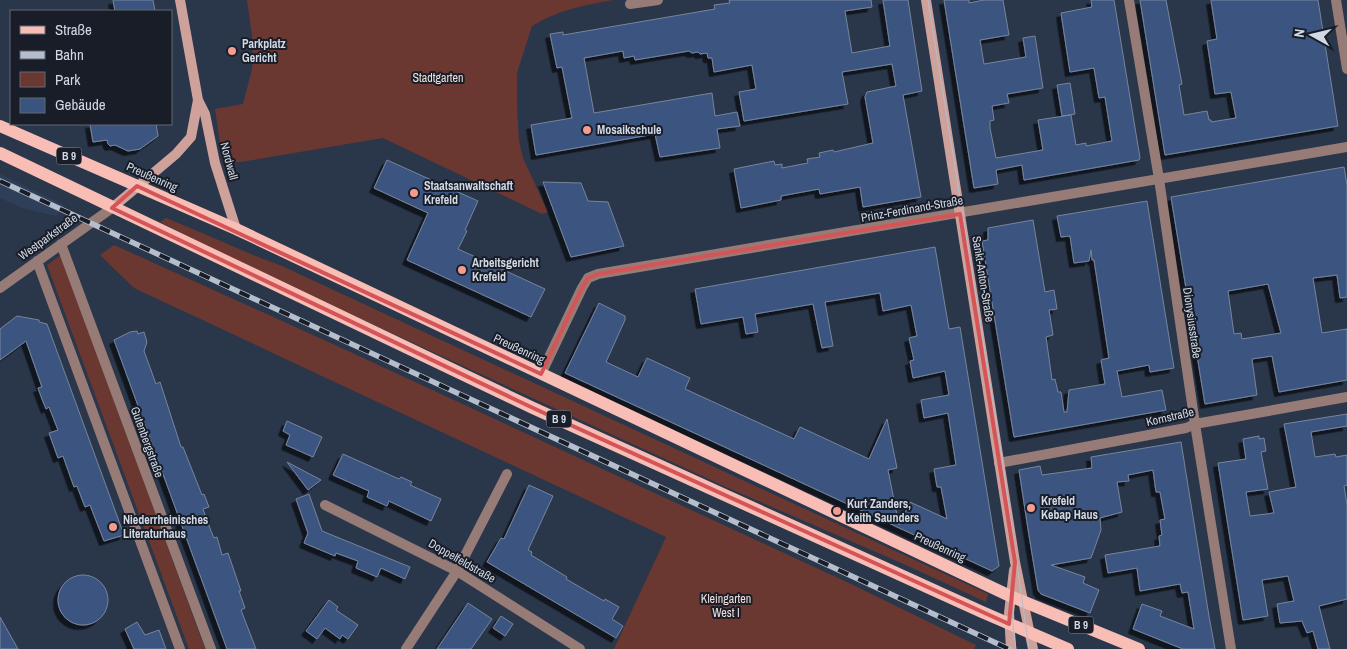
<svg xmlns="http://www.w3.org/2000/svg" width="1347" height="649" viewBox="0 0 1347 649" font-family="'Archivo Narrow',sans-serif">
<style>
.built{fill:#303f59}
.green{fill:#6b3831}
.building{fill:#3a5480;stroke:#77859d;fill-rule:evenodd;filter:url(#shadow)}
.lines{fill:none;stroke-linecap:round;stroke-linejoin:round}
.street{stroke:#977b76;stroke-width:10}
.secondary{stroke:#cea19a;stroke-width:10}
.primary{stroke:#f8beb5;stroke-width:12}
.tram{stroke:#b5becc;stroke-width:1}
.rail-casing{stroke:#b5becc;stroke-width:5.5}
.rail{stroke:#181d27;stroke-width:4;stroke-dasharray:11;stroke-linecap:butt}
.marked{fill:none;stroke:#d55458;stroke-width:4;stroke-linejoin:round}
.poi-dot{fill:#f59c90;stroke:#181d27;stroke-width:2}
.labels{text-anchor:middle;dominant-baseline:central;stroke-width:4;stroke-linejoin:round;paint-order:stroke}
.shield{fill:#181d27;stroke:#9aa1ad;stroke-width:1}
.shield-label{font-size:11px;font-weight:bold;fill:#d1d9e6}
.poi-label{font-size:12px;font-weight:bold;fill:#d1d9e6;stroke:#181d27;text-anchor:start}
.park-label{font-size:12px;fill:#f2dfdc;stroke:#181d27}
.street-label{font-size:12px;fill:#d1d9e6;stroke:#181d27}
</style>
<defs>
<filter id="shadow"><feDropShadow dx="-4.5" dy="4.5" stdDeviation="0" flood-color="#0009"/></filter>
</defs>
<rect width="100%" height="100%" fill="#2a364a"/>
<!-- built -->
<path class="built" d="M 0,174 L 24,186 L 64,205 L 56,216 L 22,208 L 0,198 Z"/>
<!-- green -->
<path class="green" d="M 247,0 L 613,0 C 584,5 558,10 532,26 L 517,73 L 517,108 L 519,141 L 523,158 L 548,212 L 542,214 L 383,138 L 241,162 L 223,163 L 215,109 L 243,104 L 252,69 L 253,43 Z
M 166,218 C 205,233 242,252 282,266 L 988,594 L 986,602 L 908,566 L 726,487 L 259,272 L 160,222 Z
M 114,245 L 335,345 L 851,584 L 976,645 L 974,649 L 614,649 L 666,537 L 134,288 L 100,255 Z
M 61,255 L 205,649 L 189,649 L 47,265 Z"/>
<!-- building -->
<path class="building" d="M 113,0 L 153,0 L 155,11 L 115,11 Z
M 729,0 L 871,0 L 872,7 L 845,11 L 852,53 L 890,46 L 883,0 L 908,0 L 922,91 L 903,95 L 921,197 L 863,207 L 860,187 L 820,194 L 819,189 L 781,196 L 781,200 L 741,208 L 734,169 L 774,161 L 775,165 L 782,164 L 782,168 L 808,163 L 807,159 L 820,157 L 819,153 L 833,150 L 834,152 L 873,143 L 865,97 L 867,92 L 872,91 L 896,86 L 892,64 L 842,72 L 848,104 L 744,121 L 739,92 L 756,89 L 752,65 L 714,72 L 712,58 L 708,58 L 707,53 L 700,54 L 698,52 L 692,53 L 689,51 L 635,60 L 634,56 L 624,58 L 623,51 L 584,58 L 594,113 L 712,93 L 715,116 L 737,112 L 740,126 L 717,129 L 720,148 L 660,157 L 655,134 L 536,155 L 531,125 L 572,118 L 562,67 L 557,68 L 550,34 L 563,32 L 563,35 L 715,9 L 714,5 L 730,3 Z
M 944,0 L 969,0 L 969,3 L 984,0 L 1003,0 L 1009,35 L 980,40 L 984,64 L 1026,57 L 1023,38 L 1035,36 L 1043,88 L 1007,94 L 1009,103 L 992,106 L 994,120 L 990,121 L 990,128 L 996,158 L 1043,150 L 1038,120 L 1071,115 L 1076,145 L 1086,143 L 1086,146 L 1112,141 L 1105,97 L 1099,98 L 1094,68 L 1070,72 L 1061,13 L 1092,7 L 1091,0 L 1114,0 L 1140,158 L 1139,160 L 1024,180 L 1022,165 L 996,170 L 998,184 L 974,188 Z
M 1140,0 L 1166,0 L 1182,84 L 1179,85 L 1184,115 L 1207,111 L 1209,120 L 1211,120 L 1211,122 L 1236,118 L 1231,92 L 1215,94 L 1207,41 L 1217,39 L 1211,0 L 1318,0 L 1338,126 L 1165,155 Z
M 1070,83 L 1075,114 L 1062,116 L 1057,85 Z
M 90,124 L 156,124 L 158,136 L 140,149 L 128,151 L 115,145 L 110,146 L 108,144 L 107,140 L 93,142 Z
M 387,160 L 478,201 L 465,230 L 467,231 L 458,249 L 545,289 L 531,317 L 407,260 L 428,213 L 374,188 Z
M 1344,167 L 1347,185 L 1347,297 L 1340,298 L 1337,275 L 1313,278 L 1322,333 L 1347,329 L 1347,380 L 1279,392 L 1272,356 L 1252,359 L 1257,395 L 1205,404 L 1171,197 ZM 1268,284 L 1281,333 L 1242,339 L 1241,333 L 1234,334 L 1228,291 Z
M 543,182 L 581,183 L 588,201 L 608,202 L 624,246 L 571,257 Z
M 1147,201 L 1174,368 L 1150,372 L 1149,365 L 1117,371 L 1122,397 L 1162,390 L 1166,410 L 1014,437 L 982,241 L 988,240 L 988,228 L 1033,220 L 1045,292 L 1054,290 L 1057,309 L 1049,310 L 1053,335 L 1046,337 L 1052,380 L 1055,379 L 1058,392 L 1061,392 L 1064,412 L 1067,412 L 1069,390 L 1105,384 L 1101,360 L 1109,358 L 1094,260 L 1092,260 L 1091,250 L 1089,261 L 1074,263 L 1070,236 L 1061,237 L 1057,216 Z
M 935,247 L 949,329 L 960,327 L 999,566 L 992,571 L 565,373 L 599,303 L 625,316 L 625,320 L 606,362 L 638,377 L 647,358 L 690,378 L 685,389 L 794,439 L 800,427 L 869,459 L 887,419 L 897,468 L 888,470 L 899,525 L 910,502 L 947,519 L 941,487 L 937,487 L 934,469 L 956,465 L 948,413 L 924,418 L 921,400 L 949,395 L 945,371 L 913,378 L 910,361 L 914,360 L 909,338 L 917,336 L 911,305 L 883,311 L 880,293 L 825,302 L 833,346 L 822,348 L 813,304 L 755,314 L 758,332 L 746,334 L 743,317 L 701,324 L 695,289 Z
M 17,316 L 39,320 L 39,322 L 47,324 L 124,535 L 104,541 L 90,505 L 85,507 L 77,486 L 74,487 L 63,456 L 58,458 L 49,433 L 58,430 L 49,407 L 46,409 L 42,399 L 38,388 L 42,387 L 26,341 L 0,360 L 0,329 Z
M 137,331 L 138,334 L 144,332 L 147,342 L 144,351 L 156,384 L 160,382 L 181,447 L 183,447 L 202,495 L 204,494 L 209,507 L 203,509 L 211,531 L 214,538 L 217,537 L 222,555 L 228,553 L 241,591 L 239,591 L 245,608 L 241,610 L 256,649 L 227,649 L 114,340 L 130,332 Z
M 1347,414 L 1347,426 L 1311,432 L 1315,457 L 1335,454 L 1336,457 L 1347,455 L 1347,485 L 1344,486 L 1347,505 L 1347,599 L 1319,606 L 1330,649 L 1318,649 L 1313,631 L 1307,633 L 1302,621 L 1280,623 L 1277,604 L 1294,601 L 1288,576 L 1262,580 L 1268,616 L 1243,620 L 1218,463 L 1246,459 L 1243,439 L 1259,436 L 1259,439 L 1264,438 L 1266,451 L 1261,452 L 1268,489 L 1246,492 L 1250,516 L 1274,513 L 1269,492 L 1296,487 L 1284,424 Z
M 287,421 L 322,437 L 313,457 L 286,445 L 290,435 L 283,431 Z
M 1181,442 L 1209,616 L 1215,649 L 1183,649 L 1133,629 L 1142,604 L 1162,611 L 1160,616 L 1194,629 L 1188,592 L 1182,593 L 1180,584 L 1140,591 L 1137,568 L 1108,573 L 1105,555 L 1160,546 L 1159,536 L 1162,535 L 1160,520 L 1165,519 L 1160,492 L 1156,492 L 1153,470 L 1128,475 L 1129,481 L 1117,482 L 1122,512 L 1100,518 L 1101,530 L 1091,558 L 1051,565 L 1085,577 L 1083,583 L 1099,590 L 1090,613 L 1041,594 L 1038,590 L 1028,529 L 1019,470 L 1040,466 L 1042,475 L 1092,468 L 1091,457 Z
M 343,454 L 399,479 L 401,477 L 412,482 L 410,485 L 441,499 L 431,521 L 389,501 L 387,506 L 367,497 L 369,491 L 333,475 Z
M 287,462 L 321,480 L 308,490 Z
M 529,485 L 553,496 L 528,550 L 532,552 L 531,555 L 567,577 L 566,579 L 604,601 L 605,599 L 619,607 L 612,619 L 623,626 L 616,638 L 487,562 L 501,538 L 504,539 Z
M 309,494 L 322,531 L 410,567 L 405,579 L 381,568 L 377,577 L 356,568 L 358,561 L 336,553 L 335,556 L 304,543 L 308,533 L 296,499 Z
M58 600a25 25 0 1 1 50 0a25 25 0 1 1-50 0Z
M 329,600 L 338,607 L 336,610 L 358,625 L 348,639 L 342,635 L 340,639 L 325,628 L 317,639 L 306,631 Z
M 468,603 L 492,619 L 471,649 L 437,649 Z
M 501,616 L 513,624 L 505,636 L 493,628 Z
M 0,617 L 18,649 L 0,649 Z
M 137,622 L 145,635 L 159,630 L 166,649 L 134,649 L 125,629 Z"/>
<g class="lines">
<!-- street -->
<path class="street" d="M 1129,0 L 1159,179 L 1195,424 L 1231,649
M 1336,0 L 1347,69
M 630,4 L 658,0
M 61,244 L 211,649
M 37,261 L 180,649
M 0,288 L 112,208
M 541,374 L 582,288 L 588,278 L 598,274 L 1347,147
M 999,463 L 1186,428 L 1195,424 L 1347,397
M 325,505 L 457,571 L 580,649
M 406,649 L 457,571 L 507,474"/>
<!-- secondary -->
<path class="secondary" d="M 180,0 L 198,100 L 205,114 L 215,163 L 236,229
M 926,0 L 1015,562 L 1033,649
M 112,208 L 176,154 L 191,137 L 198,100
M 1011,649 L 1009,613 L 1014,570"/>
<!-- primary -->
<path class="primary" d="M 0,126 L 236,229 L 1010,596 L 1139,649
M 0,153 L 533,408 L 982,612 L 1068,649"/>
<!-- tram -->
<path class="tram" d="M 928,0 L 1001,451 L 1029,649
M 1014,575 L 1013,625 L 1016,649"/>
<defs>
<path id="rail" d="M 0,181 L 1009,649"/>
</defs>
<!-- rail casing -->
<use href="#rail" class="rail-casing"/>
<!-- rail -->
<use href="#rail" class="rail"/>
</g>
<!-- marked area -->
<path class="marked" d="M 137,186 L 541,374 L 582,288 L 588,278 L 598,274 L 960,214 L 1015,562 L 1009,624 L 533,408 L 112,208 Z"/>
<!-- markers -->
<g class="poi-dot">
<circle cx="232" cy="51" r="5"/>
<circle cx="587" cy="130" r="5"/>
<circle cx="414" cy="193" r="5"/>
<circle cx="462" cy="270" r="5"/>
<circle cx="1031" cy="508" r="5"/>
<circle cx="837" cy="511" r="5"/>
<circle cx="113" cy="527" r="5"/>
</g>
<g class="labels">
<!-- shield labels -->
<g class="shield">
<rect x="56.5" y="147.5" width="25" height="17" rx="4"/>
<rect x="546.5" y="410.5" width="25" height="17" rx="4"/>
<rect x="1068.5" y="616.5" width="25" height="17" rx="4"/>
</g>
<g class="shield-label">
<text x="69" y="156">B 9</text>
<text x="559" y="419">B 9</text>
<text x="1081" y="625">B 9</text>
</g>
<!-- poi labels -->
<g class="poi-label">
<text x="242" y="44">Parkplatz<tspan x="242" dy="14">Gericht</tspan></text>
<text x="597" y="130">Mosaikschule</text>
<text x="424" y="186">Staatsanwaltschaft<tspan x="424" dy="14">Krefeld</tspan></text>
<text x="472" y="263">Arbeitsgericht<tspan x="472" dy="14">Krefeld</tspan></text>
<text x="1041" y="501">Krefeld<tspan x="1041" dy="14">Kebap Haus</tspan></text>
<text x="847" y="504">Kurt Zanders,<tspan x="847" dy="14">Keith Saunders</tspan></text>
<text x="123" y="520">Niederrheinisches<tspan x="123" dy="14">Literaturhaus</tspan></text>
</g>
<!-- park labels -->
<g class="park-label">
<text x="438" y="78">Stadtgarten</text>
<text x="726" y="599">Kleingarten<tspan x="726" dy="14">West I</tspan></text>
</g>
<!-- street labels -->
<g class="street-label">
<text transform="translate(229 161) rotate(75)">Nordwall</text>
<text transform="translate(152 177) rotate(24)">Preußenring</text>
<text transform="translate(912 209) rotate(-10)">Prinz-Ferdinand-Straße</text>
<text transform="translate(48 237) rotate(-36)">Westparkstraße</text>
<text transform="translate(983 279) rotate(81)">Sankt-Anton-Straße</text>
<text transform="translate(1192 323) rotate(82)">Dionysiusstraße</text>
<text transform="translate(519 349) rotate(25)">Preußenring</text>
<text transform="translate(1170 417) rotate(-13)">Kornstraße</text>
<text transform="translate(147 442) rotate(70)">Gutenbergstraße</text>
<text transform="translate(940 547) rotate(25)">Preußenring</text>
<text transform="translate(462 561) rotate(30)">Doppelfeldstraße</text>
</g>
</g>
<!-- legend -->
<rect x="10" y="10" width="162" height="115" fill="#181d27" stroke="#626873"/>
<rect x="20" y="26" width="25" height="8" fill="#f8beb5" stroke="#626873"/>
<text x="55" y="35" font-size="15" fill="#d1d9e6">Straße</text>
<rect x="20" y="51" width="25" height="8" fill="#b5becc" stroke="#626873"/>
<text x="55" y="60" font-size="15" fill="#d1d9e6">Bahn</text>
<rect x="20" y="72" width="25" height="15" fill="#6b3831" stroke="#626873"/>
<text x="55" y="85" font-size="15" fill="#d1d9e6">Park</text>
<rect x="20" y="98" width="25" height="15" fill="#3a5480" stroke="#626873"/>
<text x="55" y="110" font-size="15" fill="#d1d9e6">Gebäude</text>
<!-- north arrow -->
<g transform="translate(1312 35) rotate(278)" stroke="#181d27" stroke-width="4" paint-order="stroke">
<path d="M0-4L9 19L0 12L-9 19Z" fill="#d1d9e6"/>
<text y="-8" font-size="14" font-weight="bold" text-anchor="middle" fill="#d1d9e6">N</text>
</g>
</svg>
